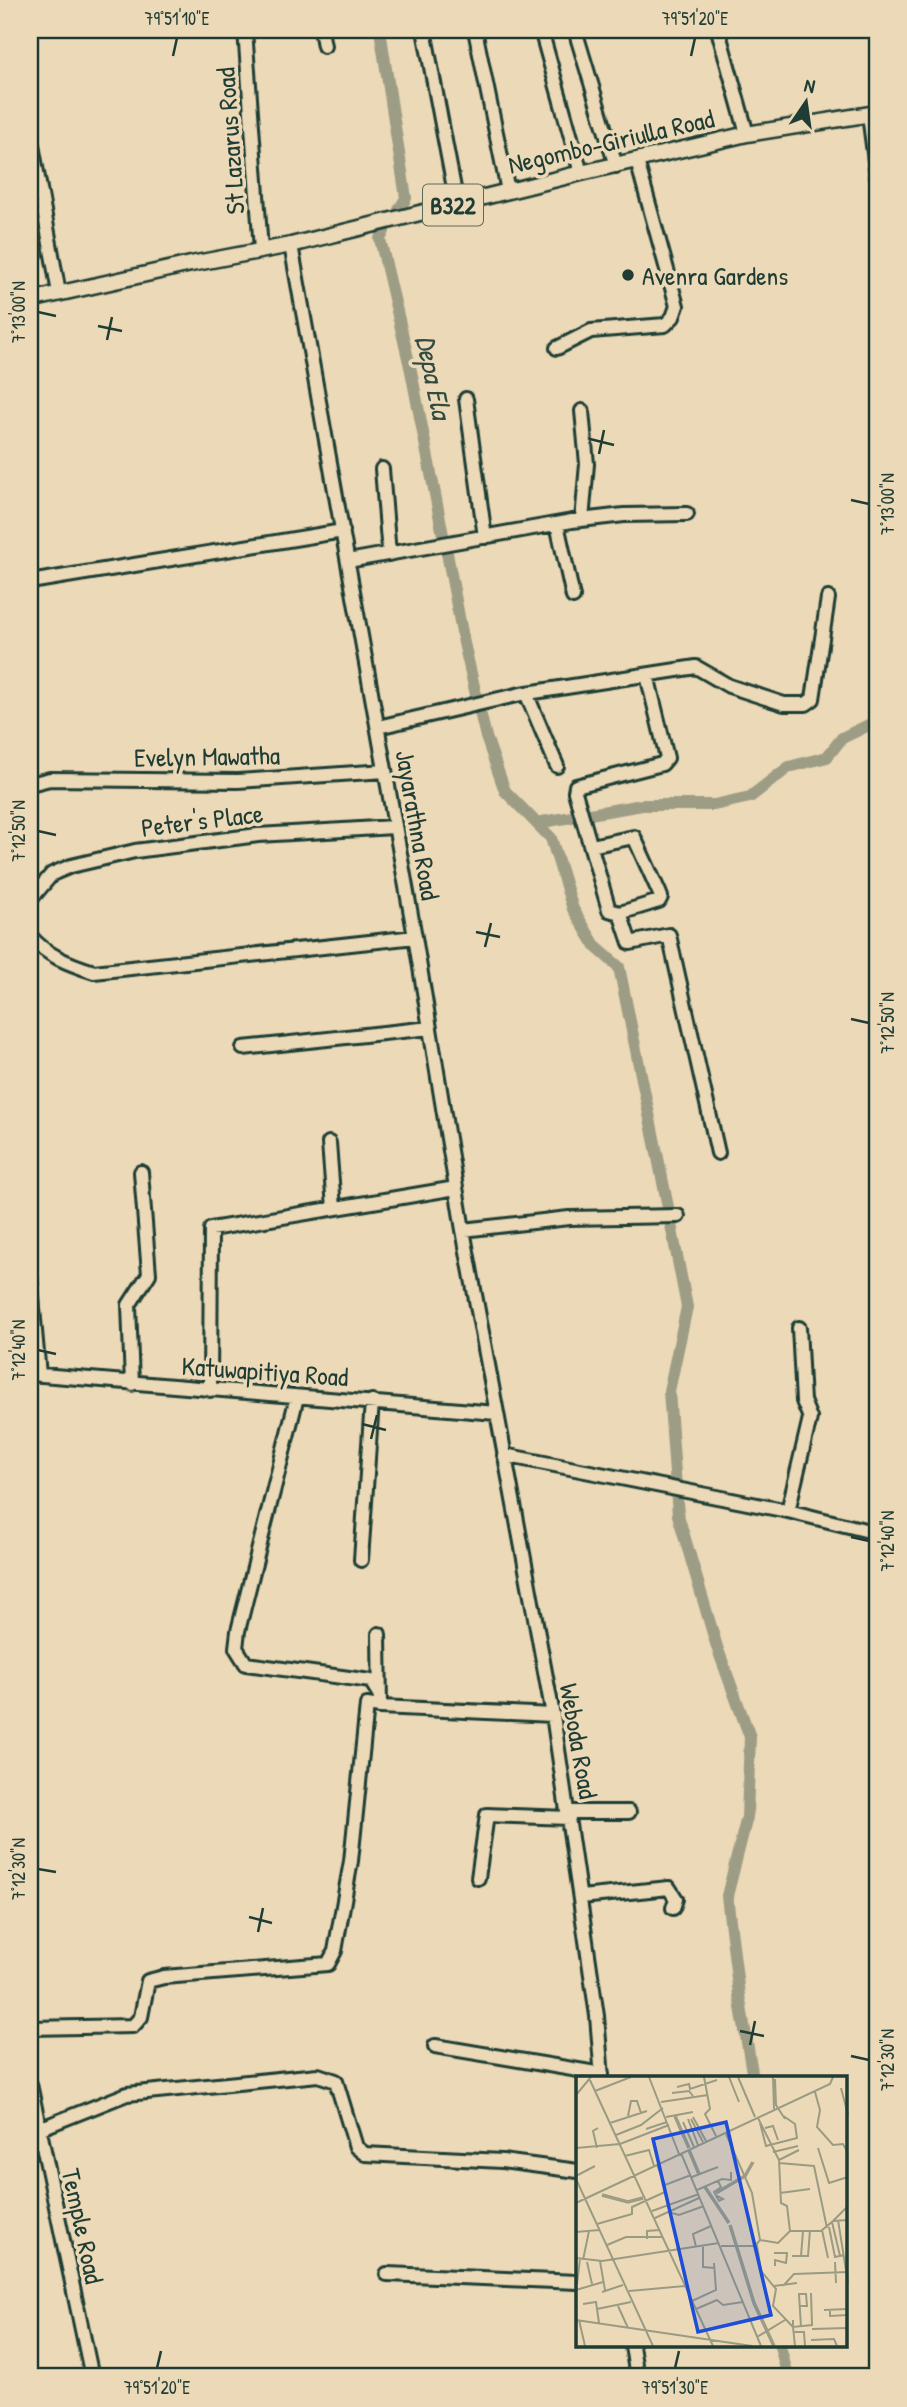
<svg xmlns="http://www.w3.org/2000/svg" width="907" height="2407" viewBox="0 0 907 2407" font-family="'Patrick Hand',sans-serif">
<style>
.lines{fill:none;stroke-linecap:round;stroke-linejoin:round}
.canal{stroke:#9d9d85;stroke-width:12}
.minor-casing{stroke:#1f3d34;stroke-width:18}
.major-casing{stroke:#1f3d34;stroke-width:19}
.minor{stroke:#ecd9b7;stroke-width:12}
.major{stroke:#ecd9b7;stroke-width:14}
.ticks{fill:none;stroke:#1f3d34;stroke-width:2.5}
.poi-dot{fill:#1f3d34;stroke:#ecd9b7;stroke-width:2.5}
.labels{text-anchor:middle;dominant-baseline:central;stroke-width:7;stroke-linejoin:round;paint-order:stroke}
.shield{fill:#ecd9b7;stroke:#5c6c5b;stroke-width:2}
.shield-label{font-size:24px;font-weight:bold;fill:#1f3d34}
.street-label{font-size:26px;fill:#1f3d34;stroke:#ecd9b7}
.poi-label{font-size:26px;fill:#1f3d34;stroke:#ecd9b7;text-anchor:start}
.water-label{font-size:28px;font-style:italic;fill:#324b40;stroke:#ecd9b7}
.inset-river{fill:none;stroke:#9d9d85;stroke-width:3.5}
.inset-road{fill:none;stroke:#9a9b83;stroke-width:2}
.view{fill:#1d4ed8;fill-opacity:0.15;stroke:#1d4ed8;stroke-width:3.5}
.inset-edge{fill:none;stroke:#1f3d34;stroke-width:3.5}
.neatline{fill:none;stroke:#1f3d34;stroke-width:2.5}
.ticks-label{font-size:18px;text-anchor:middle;fill:#1f3d34}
</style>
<rect width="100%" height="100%" fill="#ecd9b7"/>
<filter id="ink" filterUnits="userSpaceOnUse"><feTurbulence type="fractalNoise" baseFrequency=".0143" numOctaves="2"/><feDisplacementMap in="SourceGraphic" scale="14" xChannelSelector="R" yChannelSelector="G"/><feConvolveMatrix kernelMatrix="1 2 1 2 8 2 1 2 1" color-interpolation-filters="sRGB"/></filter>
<g filter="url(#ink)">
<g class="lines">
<!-- canal -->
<path class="canal" d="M 380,30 L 406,198 L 399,210
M 384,231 L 380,239 L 411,371 L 443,535
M 447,553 L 464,643 L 476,695
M 480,712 L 486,737 L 505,791 L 551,838 L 573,909 L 596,947 L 619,967 L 668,1207
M 590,814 L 642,805 L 714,805 L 750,797 L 789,767 L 827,757 L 842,738 L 877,721
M 536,823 L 572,817
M 671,1225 L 687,1307 L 669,1391 L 678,1515 L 717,1647 L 750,1737 L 747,1817 L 727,1896 L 739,1995 L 753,2078
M 780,2346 L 788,2377"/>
<defs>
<path id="minor" d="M 245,30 L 261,250
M 321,30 L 324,46
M 424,30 L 457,204
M 475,30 L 508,191
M 541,30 L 581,173
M 575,30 L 616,166
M 718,30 L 747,134
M 869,115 L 877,176
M 30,134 L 59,293
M 291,245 L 415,937 L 463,1230 L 553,1715 L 597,2016 L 602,2078
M 557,348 L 591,331 L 665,325 L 673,317 L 677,306 L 637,161
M 466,399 L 485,537
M 582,411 L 587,464 L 582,520
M 382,469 L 389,554
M 557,524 L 573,597
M 348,561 L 572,521 L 624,515 L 687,514
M 30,582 L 343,531
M 526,693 L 557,766
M 378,727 L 521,694 L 696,667 L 729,686 L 784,704 L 806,704 L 813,699 L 828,598
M 30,784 L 50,779 L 238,781 L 385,771
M 591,846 L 634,837 L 659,892 L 661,897 L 659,901 L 620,913 L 609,910 L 575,792 L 576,786 L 662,764 L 667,758 L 647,675
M 30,900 L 52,874 L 71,866 L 135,851 L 258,835 L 394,827
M 620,913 L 630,943 L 669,935 L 718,1153
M 30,936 C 47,956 69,964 94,972 L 415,937
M 243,1048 L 430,1028
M 329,1143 L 334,1208
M 463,1230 L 569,1218 L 678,1216
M 30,1275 L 39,1375
M 30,1374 L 496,1413
M 132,1384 L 129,1305 L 149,1274 L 141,1172
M 210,1390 L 211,1229 L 456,1188
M 297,1397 L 238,1631 L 236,1648 L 246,1664 L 371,1681 L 379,1694
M 504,1455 L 788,1511 L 877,1533
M 788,1511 L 810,1418 L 803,1401 L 799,1328
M 361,1560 L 372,1401
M 380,1707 L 553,1715
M 568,1812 L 629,1812
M 478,1878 L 487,1815 L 569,1818
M 581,1897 L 669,1888 L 676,1899 L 673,1908
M 30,2028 L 133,2026 L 141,2017 L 148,1981 L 164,1977 L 328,1964 L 335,1951 L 351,1861 L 367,1705 L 380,1707 L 379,1634
M 435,2046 L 602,2074
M 30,2084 L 92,2377
M 39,2129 L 127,2094 L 318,2075 L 336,2081 L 356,2147 L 365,2154 L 502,2161 L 578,2171
M 387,2274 L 578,2282
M 632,2346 L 637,2377"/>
<path id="major" d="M 30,300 L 191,264 L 291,245 L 581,173 L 747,134 L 877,113"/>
</defs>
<!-- minor casing -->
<use href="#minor" class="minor-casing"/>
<!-- major casing -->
<use href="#major" class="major-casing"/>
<!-- minor -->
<use href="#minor" class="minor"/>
<!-- major -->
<use href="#major" class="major"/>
</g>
</g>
<!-- ticks -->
<path class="ticks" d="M 173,56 L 177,38M 691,56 L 695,38M 38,312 L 56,316M 98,326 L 122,331M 107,340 L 112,317M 590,439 L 614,445M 599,454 L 604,430M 851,500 L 869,504M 38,831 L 56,835M 476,932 L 500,937M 485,947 L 491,923M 851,1019 L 869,1023M 38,1350 L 56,1354M 362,1424 L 386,1430M 371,1439 L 377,1415M 851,1537 L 869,1541M 38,1869 L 56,1872M 249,1917 L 272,1923M 258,1932 L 263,1908M 740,2031 L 764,2036M 750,2045 L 755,2021M 851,2056 L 869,2060M 157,2368 L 161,2351M 675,2368 L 679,2351"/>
<!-- markers -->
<circle class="poi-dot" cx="628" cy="275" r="7"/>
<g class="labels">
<!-- shield labels -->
<rect class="shield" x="423" y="184.5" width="60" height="41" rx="5"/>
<g class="shield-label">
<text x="453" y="205">B322</text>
</g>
<!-- street labels -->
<g class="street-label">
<text transform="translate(230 141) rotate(-94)">St Lazarus Road</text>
<text transform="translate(611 141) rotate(-13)">Negombo-Giriulla Road</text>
<text transform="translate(207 756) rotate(-1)">Evelyn Mawatha</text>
<text transform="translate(202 820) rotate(-7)">Peter's Place</text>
<text transform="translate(418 825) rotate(80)">Jayarathna Road</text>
<text transform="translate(265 1371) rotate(4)">Katuwapitiya Road</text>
<text transform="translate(579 1741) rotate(80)">Weboda Road</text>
<text transform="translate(83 2226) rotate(78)">Temple Road</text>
</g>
<!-- poi labels -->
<g class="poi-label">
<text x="642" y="275">Avenra Gardens</text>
</g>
<!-- water labels -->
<g class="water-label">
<text transform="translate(434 377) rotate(78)">Depa Ela</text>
</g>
</g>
<!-- overview -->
<g transform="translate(576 2076)">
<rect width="271" height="271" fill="#ecd9b7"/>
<path class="inset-river" d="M 99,40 L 113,72M 113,74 L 123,98M 129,111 L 153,147M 140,117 L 169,100 L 177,86M 26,119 L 52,126 L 67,122M 154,149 L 178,227 L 198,270"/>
<path class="inset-road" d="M 73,1 L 103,78M 128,1 L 134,33 L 129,38 L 140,60M 153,1 L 163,26M 162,1 L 179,41M 197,1 L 198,33M 13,2 L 137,270M 199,3 L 200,29 L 209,43M 101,11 L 113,8 L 114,13 L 141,4M 265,12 L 272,39M 19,15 L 55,1M 239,16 L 244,34 L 241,51 L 257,69 L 267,68 L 272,77M 96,17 L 113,15 L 117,20M 0,19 L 15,1M 85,26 L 132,19M 52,40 L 55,25 L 61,25 L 65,37M 90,41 L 117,36M 117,41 L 130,65M 182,42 L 203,84 L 205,127 L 211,130 L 214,155M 112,43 L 122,69M 115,43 L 127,66M 107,46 L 118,71M 34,47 L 71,35M 184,47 L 190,70 L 221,62 L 219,48 L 206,39M 189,52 L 197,50 L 202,64M 70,53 L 91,46M 150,58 L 176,117 L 184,164M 40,59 L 65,49 L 87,32M 0,72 L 44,68 L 93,49M 21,72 L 17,55 L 22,52M 242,72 L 253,107 L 272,101M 197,76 L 222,70M 105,77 L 185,270M 49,80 L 73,74 L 78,90M 203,84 L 223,74M 203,87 L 238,90 L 251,152M 81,89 L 89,109 L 115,99M 0,100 L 19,90M 116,101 L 142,91M 0,103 L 77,270M 121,114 L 146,103 L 155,104 L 155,96M 204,117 L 234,113M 141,120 L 147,123 L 143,125 L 138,116 L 145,111 L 142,105M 0,127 L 254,8 L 257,1M 76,135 L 123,118M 96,137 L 103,139 L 128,130M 79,142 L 123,122M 262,144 L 272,207M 257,145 L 272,130M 256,146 L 264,180M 21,148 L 56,138 L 56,131 L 89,116M 253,151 L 259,181 L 268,179M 246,154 L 252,182M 0,156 L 23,154M 71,163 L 71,155 L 84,154M 31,169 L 50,161 L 87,161M 181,169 L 185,195 L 200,213 L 197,230 L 217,251 L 219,270M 127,170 L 127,191 L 139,192M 145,170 L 179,170 L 184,164 L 202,167 L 214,155 L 245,155 L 257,145 L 272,144M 120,171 L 117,158 L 135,150M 198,177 L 211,177 L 210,187 L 199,184 L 199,190M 216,180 L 232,180 L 234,154M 225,180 L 227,155M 0,182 L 26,185 L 143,167M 7,184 L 13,155M 24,185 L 29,214M 11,186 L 16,208M 259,186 L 260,207M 1,208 L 4,183M 198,210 L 221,207M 207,210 L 218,198 L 272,196M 0,214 L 27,206M 53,215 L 109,210M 26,216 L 47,209M 116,225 L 140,214 L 138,187M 7,228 L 20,226 L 23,247M 42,230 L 52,252M 224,230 L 231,230 L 230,218 L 223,218 L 225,251M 21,233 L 55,226M 120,233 L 141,224 L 147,229 L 167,226M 248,234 L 272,233M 254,234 L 254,240 L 272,239M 0,244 L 176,270M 3,244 L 9,270M 217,244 L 217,251 L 236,249 L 235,217M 236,253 L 272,252M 218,256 L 228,256 L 229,270M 181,261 L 209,244M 235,264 L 258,263 L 261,270"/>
<path class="view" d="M 150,46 L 195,239 L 122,256 L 77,63 Z"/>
<rect width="271" height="271" class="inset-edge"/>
</g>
<!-- margin -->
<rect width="907" height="2407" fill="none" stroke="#ecd9b7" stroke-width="77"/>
<!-- north arrow -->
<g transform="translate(806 102) rotate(13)" stroke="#ecd9b7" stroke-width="5" paint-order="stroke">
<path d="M0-5L12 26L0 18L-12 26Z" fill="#1f3d34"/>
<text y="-10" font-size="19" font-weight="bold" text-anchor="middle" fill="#1f3d34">N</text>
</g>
<rect x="38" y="38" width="831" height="2330" class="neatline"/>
<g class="ticks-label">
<text x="177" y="25">79°51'10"E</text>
<text x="695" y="25">79°51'20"E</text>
<text transform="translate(19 312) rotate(-90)" y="6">7°13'00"N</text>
<text transform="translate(888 504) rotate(-90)" y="6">7°13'00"N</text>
<text transform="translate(19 831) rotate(-90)" y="6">7°12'50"N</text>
<text transform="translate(888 1023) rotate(-90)" y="6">7°12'50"N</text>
<text transform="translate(19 1350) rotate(-90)" y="6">7°12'40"N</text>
<text transform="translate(888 1541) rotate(-90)" y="6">7°12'40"N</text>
<text transform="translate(19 1869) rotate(-90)" y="6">7°12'30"N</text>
<text transform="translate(888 2060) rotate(-90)" y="6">7°12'30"N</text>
<text x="157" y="2394">79°51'20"E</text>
<text x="675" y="2394">79°51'30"E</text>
</g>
</svg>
